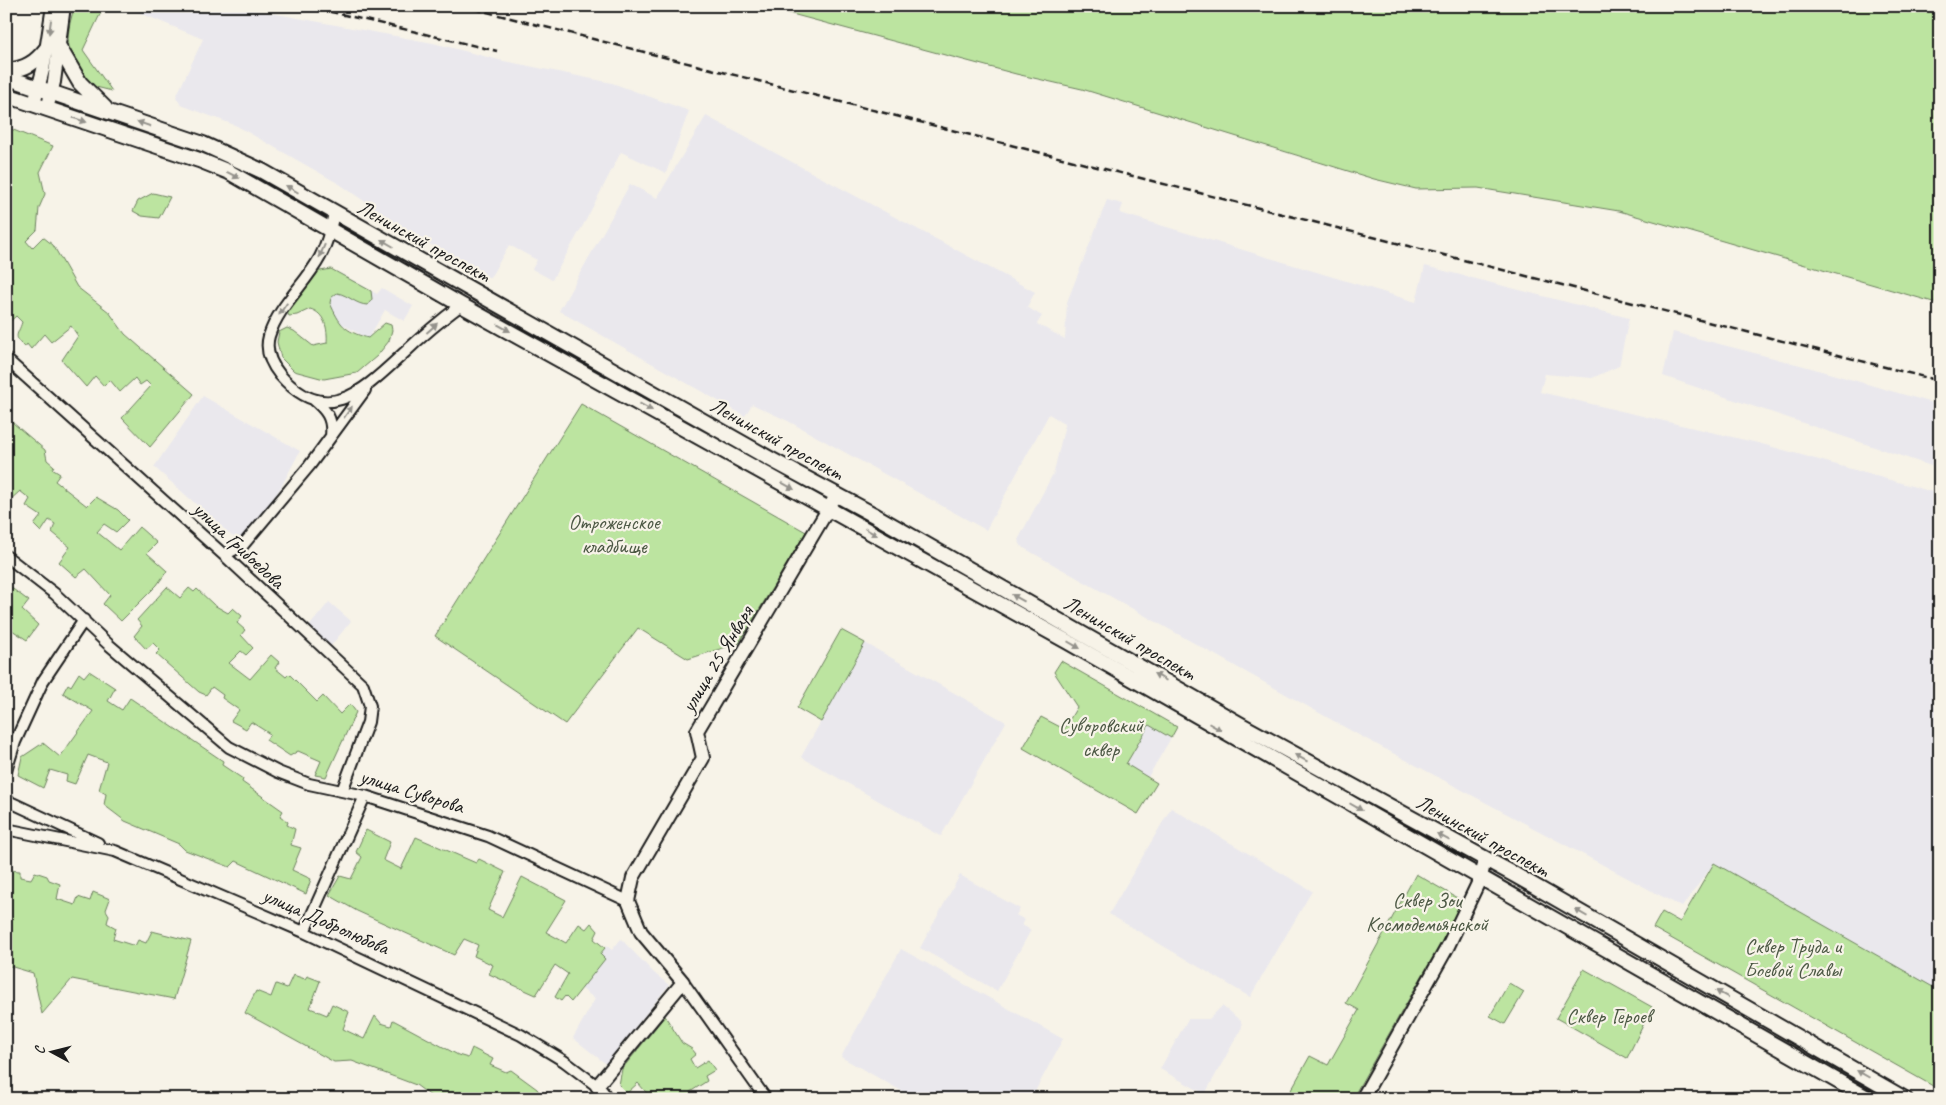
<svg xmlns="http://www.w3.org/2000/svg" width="1946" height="1105" viewBox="0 0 1946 1105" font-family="Caveat,sans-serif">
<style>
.built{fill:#eae8ed}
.green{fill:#bce4a0;stroke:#6c805e}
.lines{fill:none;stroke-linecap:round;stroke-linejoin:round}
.minor-casing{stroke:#1c1c1c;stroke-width:14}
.tertiary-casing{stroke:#1c1c1c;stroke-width:16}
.secondary-casing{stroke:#1c1c1c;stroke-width:18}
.minor{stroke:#f7f3e8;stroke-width:10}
.tertiary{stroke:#f7f3e8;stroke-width:12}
.secondary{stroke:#f7f3e8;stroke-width:14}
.rail{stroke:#1c1c1c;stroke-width:2.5;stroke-dasharray:8 4;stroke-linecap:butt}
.oneway{fill:#94928c}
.labels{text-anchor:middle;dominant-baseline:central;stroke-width:4.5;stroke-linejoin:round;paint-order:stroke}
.street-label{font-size:21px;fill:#1c1c1c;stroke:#f7f3e8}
.park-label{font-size:21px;fill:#4c5844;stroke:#f7f3e8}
</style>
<rect width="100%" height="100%" fill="#f7f3e8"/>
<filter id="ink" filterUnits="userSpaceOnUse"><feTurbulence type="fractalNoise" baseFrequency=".02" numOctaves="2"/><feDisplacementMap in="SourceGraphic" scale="10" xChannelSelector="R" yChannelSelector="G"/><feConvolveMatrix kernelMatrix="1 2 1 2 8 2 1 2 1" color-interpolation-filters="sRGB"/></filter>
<g filter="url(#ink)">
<!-- built -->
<path class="built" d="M 123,6 L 233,6 L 433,43 L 499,60 L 612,83 L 689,111 L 666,173 L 621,152 L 586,220 L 552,280 L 532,269 L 537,260 L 509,245 L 490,278 L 410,233 L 341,185 L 237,126 L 181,105 L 176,97 L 203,39 Z
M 706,116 L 1035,292 L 1027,307 L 1042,316 L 1037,324 L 1065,339 L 1067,302 L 1107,200 L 1123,204 L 1120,213 L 1416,302 L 1425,266 L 1629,318 L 1619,366 L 1592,378 L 1545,374 L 1540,392 L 1762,444 L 1940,494 L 1940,991 L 1714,863 L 1682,907 L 1357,734 L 1022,547 L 1018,540 L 1054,472 L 1065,424 L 1049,414 L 986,530 L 788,421 L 752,404 L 745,416 L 559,311 L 630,184 L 657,198 Z
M 340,273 L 377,294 L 382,288 L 413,306 L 404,321 L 385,310 L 368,339 L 318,310 Z
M 1673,332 L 1804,366 L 1940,405 L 1940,469 L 1663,376 Z
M 203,396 L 300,451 L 280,489 L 243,540 L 232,536 L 154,467 Z
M 329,602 L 351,621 L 330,647 L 307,629 Z
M 865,643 L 1006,722 L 941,836 L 801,757 Z
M 1057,725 L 1126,765 L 1149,725 L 1171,738 L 1141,789 Z
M 1171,808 L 1312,891 L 1250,997 L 1109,914 Z
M 960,875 L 1020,909 L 1016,915 L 1025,920 L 1022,925 L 1031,930 L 997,991 L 920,948 Z
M 621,939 L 654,973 L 669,985 L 606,1064 L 573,1038 L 595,999 L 581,988 L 604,958 L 600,954 L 607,946 L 612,950 Z
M 901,949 L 1063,1039 L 1031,1099 L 916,1099 L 841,1057 Z
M 1222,1006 L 1241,1021 L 1242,1027 L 1205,1094 L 1160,1069 L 1188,1019 L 1209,1019 Z"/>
<!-- green -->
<path class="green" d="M 75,6 L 104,6 L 83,50 L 112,91 L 88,85 C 67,57 63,40 75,6 Z
M 762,6 L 1940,6 L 1940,304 L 1619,211 L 1478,188 L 1416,189 L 1374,179 L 1082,89 L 1016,74 Z
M 6,127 L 53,146 L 40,172 L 45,194 L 39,208 L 37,230 L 26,241 L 32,248 L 43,237 L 53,245 L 77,287 L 109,312 L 125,334 L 194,394 L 150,447 L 122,418 L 151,386 L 146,381 L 140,385 L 135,378 L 120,392 L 110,380 L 104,386 L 95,376 L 86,387 L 62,360 L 78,336 L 71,326 L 51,342 L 44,334 L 31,349 L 27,344 L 25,347 C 12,335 18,336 22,322 L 16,316 L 6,325 Z
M 153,193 L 170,197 L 159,218 L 142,216 L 133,211 L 138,201 Z
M 331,269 L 371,291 L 372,299 L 368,305 C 356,305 349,295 337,293 L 331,298 L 330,303 C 340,325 344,331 368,338 L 385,323 L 391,325 L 392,330 L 389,341 L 377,356 L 357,373 L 324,379 L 294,371 L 281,358 L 277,342 L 279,332 L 287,328 L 294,331 L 313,346 L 327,343 C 328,329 325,313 310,309 L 297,315 L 289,316 L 287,312 L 315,272 Z
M 581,404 L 806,532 L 739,643 L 688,659 L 638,628 L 565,724 L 435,636 Z
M 6,417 L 45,450 L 47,460 L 54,466 L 52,469 L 60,474 L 55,481 L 87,506 L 96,497 L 118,510 L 128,520 L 116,532 L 104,524 L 97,532 L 119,550 L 139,527 L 157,543 L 147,553 L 167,571 L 157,585 L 121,621 L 103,604 L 110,595 L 86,569 L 76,577 L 59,562 L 70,547 L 52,532 L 55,524 L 49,520 L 41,532 L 34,525 L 41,516 L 26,506 L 30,499 L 20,491 L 9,501 L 6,499 Z
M 6,584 L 29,601 L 22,610 L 38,625 L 27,640 L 6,626 Z
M 167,587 L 180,598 L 189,588 L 194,592 L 197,589 L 214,605 L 228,613 L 233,608 L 242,616 L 237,623 L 245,630 L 241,635 L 253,648 L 246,655 L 241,651 L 229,663 L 250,679 L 271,655 L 279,662 L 275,668 L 286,677 L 289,674 L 317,702 L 323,696 L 340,714 L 350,704 L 356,712 L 326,777 L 315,775 L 321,761 L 298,751 L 290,756 L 266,740 L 270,734 L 251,722 L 246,729 L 231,721 L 239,710 L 222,698 L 223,695 L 212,687 L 206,695 L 199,692 L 156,654 L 160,650 L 153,643 L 146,649 L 134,636 L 142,626 L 137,620 Z
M 841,630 L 865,643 L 821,722 L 797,708 Z
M 1061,661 L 1177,727 L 1171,738 L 1149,725 L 1126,764 L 1157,783 L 1138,814 L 1023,748 L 1041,717 L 1064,729 L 1077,707 L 1054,672 Z
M 89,671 L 115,688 L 108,701 L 122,710 L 130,698 L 223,761 L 222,765 L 243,779 L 242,782 L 283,811 L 280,816 L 288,822 L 287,825 L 295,829 L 291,845 L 301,848 L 292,870 L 311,879 L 306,894 L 236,861 L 230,867 L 185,850 L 179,844 L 125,821 L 104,805 L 106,794 L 99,790 L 107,762 L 88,755 L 75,784 L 66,781 L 67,775 L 50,770 L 43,788 L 18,775 L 22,757 L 43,743 L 60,757 L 93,711 L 63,693 L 68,684 L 71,686 L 79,673 L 84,677 Z
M 366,830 L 390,842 L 383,860 L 401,869 L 416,837 L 476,863 L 479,859 L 505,872 L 488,910 L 502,917 L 522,877 L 566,900 L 546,932 L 566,943 L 579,924 L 586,929 L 591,923 L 598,931 L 594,939 L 605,948 L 600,954 L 605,959 L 571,1002 L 565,996 L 561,1001 L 555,997 L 568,974 L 555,965 L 536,995 L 489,974 L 493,965 L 474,956 L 478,945 L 464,939 L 454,955 L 357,911 L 329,895 L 340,876 L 351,879 L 362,857 L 356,852 Z
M 1714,863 L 1940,991 L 1940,1090 L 1653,928 L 1662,912 L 1680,922 Z
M 6,870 L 20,871 L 20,877 L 31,879 L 35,872 L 47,876 L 49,880 L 60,884 L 57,899 L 75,905 L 78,897 L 90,901 L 93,892 L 110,899 L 106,910 L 109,915 L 107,923 L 116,928 L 113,939 L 135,946 L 138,940 L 146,943 L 152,931 L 191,941 L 174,999 L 72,979 L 42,1014 L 33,973 L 6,965 Z
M 1416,874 L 1464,902 L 1352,1099 L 1286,1099 L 1310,1056 L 1328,1065 L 1359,1010 L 1346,1003 Z
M 1584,969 L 1652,1007 L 1627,1058 L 1556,1018 Z
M 293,975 L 305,979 L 307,976 L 320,981 L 310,1008 L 327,1015 L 332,1004 L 349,1012 L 343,1029 L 364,1039 L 375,1016 L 381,1023 L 391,1026 L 393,1020 L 458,1055 L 468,1058 L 472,1048 L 493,1059 L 490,1065 L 506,1072 L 511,1070 L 537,1089 L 544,1099 L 435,1099 L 416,1085 L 352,1061 L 334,1062 L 245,1013 L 256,991 L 271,997 L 276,984 L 287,988 Z
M 1509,983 L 1524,992 L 1505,1024 L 1490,1016 Z
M 665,1016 L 682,1043 L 692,1049 L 696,1054 L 690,1059 L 695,1068 L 708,1060 L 715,1070 L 705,1076 L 707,1081 L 690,1092 L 693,1099 L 652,1099 L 638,1083 L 627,1093 L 619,1085 L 622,1069 Z"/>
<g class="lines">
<defs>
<path id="minor" d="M 334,213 C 331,228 327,244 320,257 C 305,285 279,305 269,336 C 265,350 271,364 280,375 C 327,429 365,389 403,354 C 422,336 441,320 461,305
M 6,359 L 224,555 L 363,685 L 370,706 L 368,722 L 342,791
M 313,399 C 326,410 333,418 331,436
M 224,555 L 243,545 L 310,465 L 365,390
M 6,556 L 55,594 L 108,644 L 229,747 L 278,772 L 309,784 L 365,796 L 488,836 L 628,901
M 6,771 L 15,742 L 43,681 L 84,620
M 6,800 L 98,843
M 6,829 L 115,851 L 304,932 L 521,1035 L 564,1061 L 597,1086
M 304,932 L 365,796
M 683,982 L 766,1099"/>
<path id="tertiary" d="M 34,104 L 43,70 L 53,6
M 47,109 L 54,82 L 64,6
M 607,1099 L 597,1086 L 683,982 L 641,932 L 628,901 L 633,878 L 703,758 L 697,731 L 837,494
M 1362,1099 L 1448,946 L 1481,877 L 1485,860"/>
<path id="secondary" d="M 59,47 L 80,83 L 105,108
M 6,71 C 26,69 35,63 47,48
M 6,77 L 203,144 L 262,171 L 772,460 L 876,516 L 1243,726 L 1515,875 L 1905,1099
M 6,95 L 199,160 L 229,172 L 461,305 L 1068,642 L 1869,1099"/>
</defs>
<!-- minor casing -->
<use href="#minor" class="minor-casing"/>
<!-- tertiary casing -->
<use href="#tertiary" class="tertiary-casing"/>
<!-- secondary casing -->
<use href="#secondary" class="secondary-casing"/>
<!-- minor -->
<use href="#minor" class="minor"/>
<!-- tertiary -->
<use href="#tertiary" class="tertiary"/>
<!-- secondary -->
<use href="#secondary" class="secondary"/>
<!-- rail -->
<path class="rail" d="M 306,6 L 497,51
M 463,6 L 1940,381"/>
</g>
<!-- one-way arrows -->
<defs><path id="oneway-solid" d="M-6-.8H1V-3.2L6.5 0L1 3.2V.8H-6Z" transform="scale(1.25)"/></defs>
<g class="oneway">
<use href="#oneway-solid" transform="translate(50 27) rotate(98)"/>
<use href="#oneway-solid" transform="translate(80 120) rotate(18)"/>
<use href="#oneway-solid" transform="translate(144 124) rotate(-161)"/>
<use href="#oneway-solid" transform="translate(233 175) rotate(27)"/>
<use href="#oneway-solid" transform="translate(292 189) rotate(-150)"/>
<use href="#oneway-solid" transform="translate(387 243) rotate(-150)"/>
<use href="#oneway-solid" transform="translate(322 251) rotate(113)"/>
<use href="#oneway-solid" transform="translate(283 309) rotate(124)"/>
<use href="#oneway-solid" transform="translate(432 328) rotate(-42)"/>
<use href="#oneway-solid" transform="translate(504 328) rotate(29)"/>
<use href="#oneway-solid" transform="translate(646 407) rotate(29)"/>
<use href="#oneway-solid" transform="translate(348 412) rotate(-54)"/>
<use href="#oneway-solid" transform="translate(788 486) rotate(29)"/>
<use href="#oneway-solid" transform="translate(871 532) rotate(30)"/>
<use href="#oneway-solid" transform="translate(1018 598) rotate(-151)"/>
<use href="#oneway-solid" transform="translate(1074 645) rotate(30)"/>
<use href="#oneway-solid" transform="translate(1160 677) rotate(-150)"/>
<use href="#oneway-solid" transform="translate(1215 727) rotate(30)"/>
<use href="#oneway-solid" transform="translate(1301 758) rotate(-151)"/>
<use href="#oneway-solid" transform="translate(1356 807) rotate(30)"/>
<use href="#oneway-solid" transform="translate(1443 837) rotate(-151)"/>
<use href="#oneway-solid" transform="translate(1581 913) rotate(-150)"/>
<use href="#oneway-solid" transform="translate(1722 994) rotate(-151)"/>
<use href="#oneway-solid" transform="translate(1863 1074) rotate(-150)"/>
</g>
</g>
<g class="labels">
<!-- street labels -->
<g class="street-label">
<text transform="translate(424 241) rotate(29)">Ленинский проспект</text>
<text transform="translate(777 439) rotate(29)">Ленинский проспект</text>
<text transform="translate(239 545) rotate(43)">улица Грибоедова</text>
<text transform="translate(1130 638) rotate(30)">Ленинский проспект</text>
<text transform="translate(717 659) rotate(-59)">улица 25 Января</text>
<text transform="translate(412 791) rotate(17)">улица Суворова</text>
<text transform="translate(1483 836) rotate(29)">Ленинский проспект</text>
<text transform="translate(326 921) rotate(24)">улица Добролюбова</text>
</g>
<!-- park labels -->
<g class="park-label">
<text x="614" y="522">Отроженское<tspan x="614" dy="24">кладбище</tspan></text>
<text x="1101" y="725">Суворовский<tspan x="1101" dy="24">сквер</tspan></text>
<text x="1427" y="900">Сквер Зои<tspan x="1427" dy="24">Космодемьянской</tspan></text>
<text x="1793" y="946">Сквер Труда и<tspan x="1793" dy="24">Боевой Славы</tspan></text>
<text x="1609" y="1016">Сквер Героев</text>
</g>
</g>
<!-- margin -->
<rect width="1946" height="1105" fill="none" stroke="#f7f3e8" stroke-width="25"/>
<rect x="12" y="12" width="1921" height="1080" fill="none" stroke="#1c1c1c" stroke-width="2" filter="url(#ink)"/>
<!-- north arrow -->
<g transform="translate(52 1052) rotate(277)" stroke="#f7f3e8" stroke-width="4" paint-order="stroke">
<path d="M0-4L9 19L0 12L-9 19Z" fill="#1c1c1c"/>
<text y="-8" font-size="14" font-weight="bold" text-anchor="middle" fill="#1c1c1c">С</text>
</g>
</svg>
